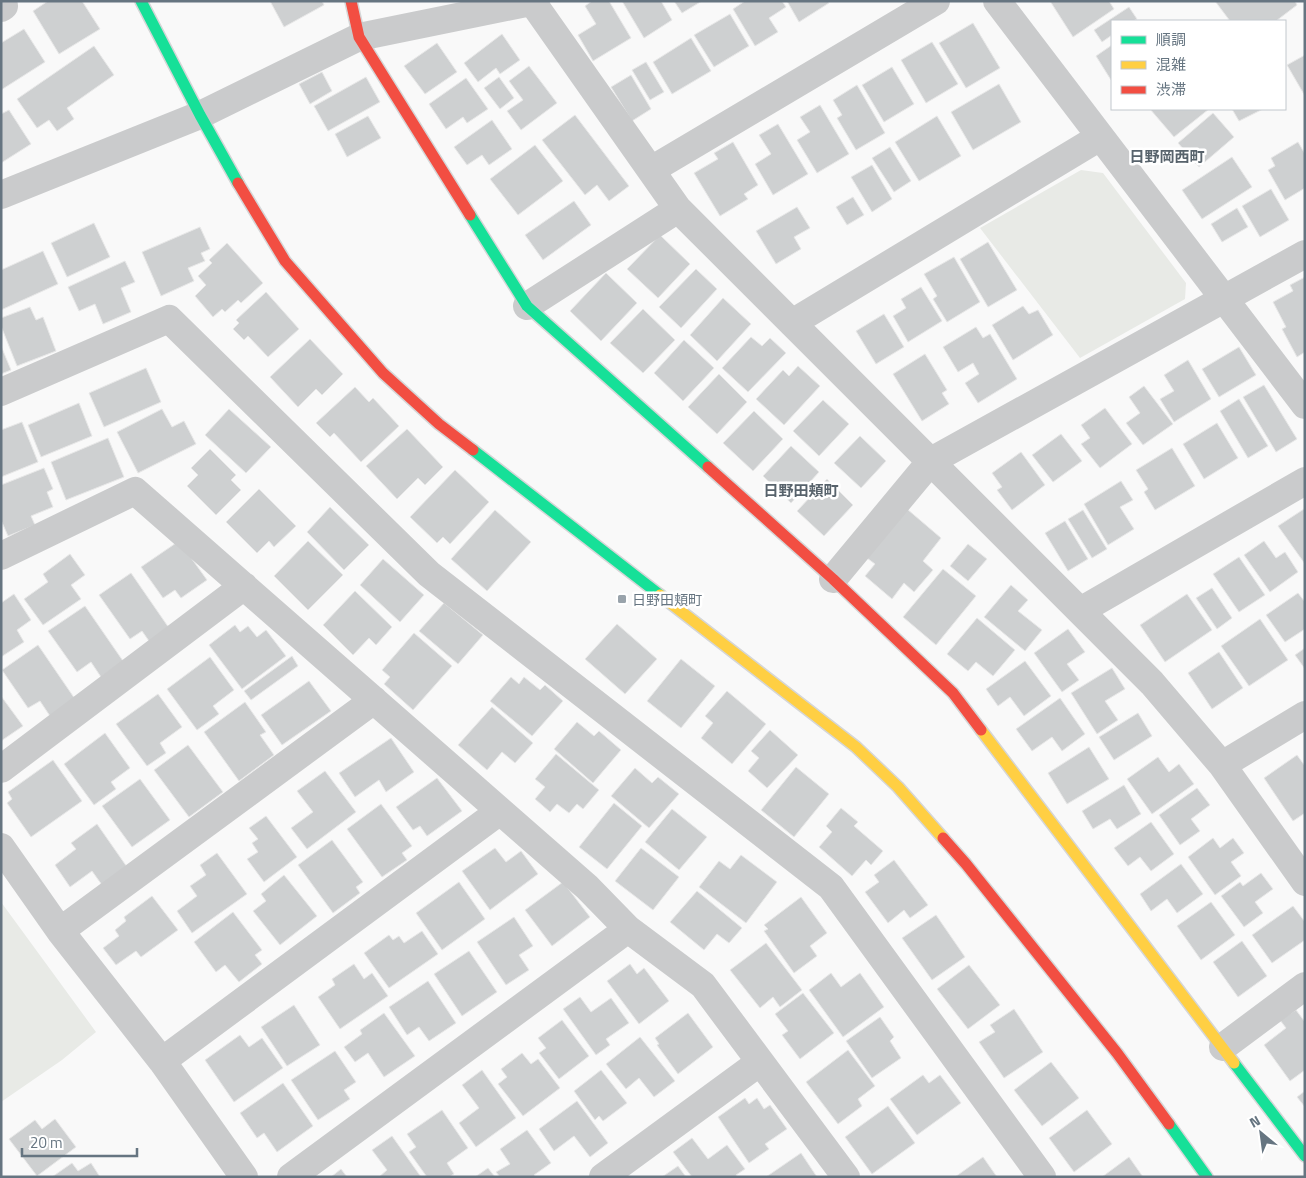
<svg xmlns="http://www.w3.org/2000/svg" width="1306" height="1178" viewBox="0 0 1306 1178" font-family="'Titillium Web','Noto Sans JP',sans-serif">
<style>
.green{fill:#e8eae6}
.building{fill:#ced0d1;stroke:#e8e8e8}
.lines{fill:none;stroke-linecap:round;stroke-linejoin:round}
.fast-casing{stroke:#d5d6d7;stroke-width:14}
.slow-casing{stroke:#d5d6d7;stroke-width:14}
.jam-casing{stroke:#d5d6d7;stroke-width:14}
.street{stroke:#cacbcc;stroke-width:28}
.fast{stroke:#16e098;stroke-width:11}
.slow{stroke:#ffcf43;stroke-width:11}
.jam{stroke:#f24e42;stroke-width:11}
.poi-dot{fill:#99a3ab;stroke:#fff;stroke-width:2}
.labels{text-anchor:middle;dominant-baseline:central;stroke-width:5;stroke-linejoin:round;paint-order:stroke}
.poi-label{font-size:14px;fill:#667581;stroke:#fff;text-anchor:start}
.neighbourhood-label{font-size:15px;font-weight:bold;fill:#58636c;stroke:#fff}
</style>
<rect width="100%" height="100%" fill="#f9f9f9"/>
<!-- green -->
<path class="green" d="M 1081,170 L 1103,173 L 1186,283 L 1185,299 L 1080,358 L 980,228 Z
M 1,902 L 96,1032 L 62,1060 L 1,1102 Z"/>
<!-- building -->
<path class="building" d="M 48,1 L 82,1 L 100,29 L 59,54 L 33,11 Z
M 270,1 L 322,1 L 324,5 L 284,27 Z
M 592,1 L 609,1 L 631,38 L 593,61 L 578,35 L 596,24 L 585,6 Z
M 622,1 L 661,1 L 672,20 L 644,38 Z
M 674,1 L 702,1 L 682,13 Z
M 745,1 L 782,1 L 786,7 L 769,18 L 778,32 L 755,46 L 733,9 Z
M 787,1 L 828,1 L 829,3 L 799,22 Z
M 1050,1 L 1109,1 L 1114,9 L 1073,37 Z
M 1215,1 L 1295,1 L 1297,5 L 1276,21 L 1230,21 Z
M 1129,7 L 1137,19 L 1133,21 L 1112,21 L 1112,35 L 1102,42 L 1094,30 Z
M 730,14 L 749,46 L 714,67 L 694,35 Z
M 973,23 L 1000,68 L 966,88 L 939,43 Z
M 24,29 L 45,62 L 1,90 L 1,43 Z
M 502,34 L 520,60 L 500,74 L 496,68 L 478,82 L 464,63 Z
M 691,38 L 711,71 L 672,94 L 653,62 Z
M 932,42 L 958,84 L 926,103 L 901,60 Z
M 437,43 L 457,72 L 425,94 L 404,66 Z
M 1112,45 L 1112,79 L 1111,80 L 1096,56 Z
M 94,46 L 114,75 L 67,108 L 74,119 L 57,131 L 49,120 L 37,128 L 17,99 Z
M 1305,55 L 1305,96 L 1287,65 Z
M 646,62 L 664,92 L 650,100 L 632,70 Z
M 529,66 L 557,103 L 521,130 L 507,111 L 523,100 L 509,81 Z
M 892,67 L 914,104 L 884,122 L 862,85 Z
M 322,72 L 332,91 L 310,104 L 299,84 Z
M 631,75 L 651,109 L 632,121 L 611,87 Z
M 366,77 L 380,102 L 328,131 L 314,106 Z
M 499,77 L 514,98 L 500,109 L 484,88 Z
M 466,78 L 488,109 L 467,123 L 463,117 L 446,129 L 429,104 Z
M 999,84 L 1021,122 L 973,150 L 951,112 Z
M 857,85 L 885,133 L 856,150 L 837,118 L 842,115 L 833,100 Z
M 820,105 L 849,154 L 817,173 L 797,140 L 810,132 L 800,117 Z
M 1150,109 L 1209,109 L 1174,137 Z
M 1232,109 L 1263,109 L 1239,121 Z
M 9,110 L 31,144 L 1,163 L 1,114 Z
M 1213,113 L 1234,137 L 1199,167 L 1178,143 Z
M 575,115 L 629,186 L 609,201 L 597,185 L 585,195 L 542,140 Z
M 368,116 L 381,138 L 347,157 L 335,134 Z
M 937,116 L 961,156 L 919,181 L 895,142 Z
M 492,120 L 512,149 L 489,165 L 482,155 L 467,165 L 454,147 Z
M 778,124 L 808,174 L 773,195 L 755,164 L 771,154 L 759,135 Z
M 733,142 L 758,185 L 744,194 L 748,199 L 720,216 L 694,173 L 718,159 L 714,153 Z
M 1298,142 L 1305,154 L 1305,188 L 1285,200 L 1268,170 L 1275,166 L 1271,158 Z
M 535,145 L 563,181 L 518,215 L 490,179 Z
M 890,147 L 911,181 L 894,192 L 872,158 Z
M 1232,157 L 1252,187 L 1202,219 L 1182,190 Z
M 872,165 L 892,199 L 872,212 L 851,177 Z
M 1271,189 L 1289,220 L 1260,237 L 1242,206 Z
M 853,197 L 864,215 L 847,225 L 836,207 Z
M 574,201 L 591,225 L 543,260 L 525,235 Z
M 797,207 L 810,228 L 794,237 L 801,249 L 776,264 L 756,231 Z
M 1237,208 L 1248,227 L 1222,242 L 1211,224 Z
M 94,223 L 110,257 L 67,277 L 51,243 Z
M 200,227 L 210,249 L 201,253 L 205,261 L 188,268 L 194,281 L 161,296 L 142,252 Z
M 660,235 L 690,264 L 658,298 L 627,269 Z
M 988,242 L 1017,290 L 988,307 L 960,259 Z
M 227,243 L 263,283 L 241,303 L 238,300 L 225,312 L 222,309 L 213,317 L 195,296 L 206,285 L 198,276 L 212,263 L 209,260 Z
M 43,251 L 58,284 L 1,310 L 1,270 Z
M 954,257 L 980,302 L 947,322 L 933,299 L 937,296 L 924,274 Z
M 125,261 L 135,282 L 121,288 L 131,312 L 103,324 L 95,304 L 79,311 L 68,287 Z
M 696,269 L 717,289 L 681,328 L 659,307 Z
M 606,273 L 637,303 L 601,341 L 570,311 Z
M 1305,277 L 1305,352 L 1297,357 L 1282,329 L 1286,327 L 1273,302 L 1293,291 L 1290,285 Z
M 921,287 L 942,321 L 908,342 L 893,316 L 906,308 L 901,299 Z
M 266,292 L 299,329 L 268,357 L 248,336 L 244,340 L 233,329 L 239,323 L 236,320 Z
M 723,298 L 751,324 L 717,361 L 690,335 Z
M 1023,306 L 1029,314 L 1038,310 L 1053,335 L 1013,360 L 992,325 Z
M 30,307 L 36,320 L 43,317 L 56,351 L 17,366 L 1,326 L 1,318 Z
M 643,309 L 675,340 L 643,373 L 610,343 Z
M 884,314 L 904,347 L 876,364 L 856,331 Z
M 976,327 L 983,338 L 990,334 L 1017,379 L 978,403 L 965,383 L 979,374 L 973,363 L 958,372 L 943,347 Z
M 751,337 L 762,346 L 770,338 L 786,353 L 748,392 L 722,368 Z
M 310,339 L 343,374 L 322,395 L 316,389 L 298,407 L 270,377 Z
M 684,340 L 714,368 L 683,401 L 654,373 Z
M 1,346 L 11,370 L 1,374 Z
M 1239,347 L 1256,375 L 1219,397 L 1202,369 Z
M 925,354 L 947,390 L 942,393 L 949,404 L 922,421 L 893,374 Z
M 1188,360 L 1211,399 L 1174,422 L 1160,399 L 1174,391 L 1164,375 Z
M 798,366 L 820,386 L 784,425 L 756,399 L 783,370 L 789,376 Z
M 146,368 L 161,402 L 104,427 L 89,393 Z
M 719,374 L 747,402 L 717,434 L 688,407 Z
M 1264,385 L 1297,439 L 1276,452 L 1243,397 Z
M 1144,386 L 1173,424 L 1143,445 L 1126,423 L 1140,413 L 1129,397 Z
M 355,387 L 369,402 L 373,398 L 399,426 L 361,462 L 334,433 L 330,437 L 316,423 Z
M 1239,399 L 1268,446 L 1248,458 L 1220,411 Z
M 823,400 L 849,424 L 819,456 L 793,431 Z
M 79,403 L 92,436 L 41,457 L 28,425 Z
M 1105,408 L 1132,444 L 1100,468 L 1081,444 L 1090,438 L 1081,425 Z
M 162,409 L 172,427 L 184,421 L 196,444 L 138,473 L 117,432 Z
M 229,409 L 271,447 L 246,473 L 205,435 Z
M 754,411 L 783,439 L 753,471 L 723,443 Z
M 22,422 L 38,462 L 1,477 L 1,430 Z
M 1217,423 L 1238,458 L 1204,479 L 1183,444 Z
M 407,429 L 443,467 L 425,485 L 418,478 L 397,499 L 366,466 Z
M 1061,434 L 1082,461 L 1053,482 L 1032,455 Z
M 860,436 L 886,461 L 861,488 L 834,463 Z
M 108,438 L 124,477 L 66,500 L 51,462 Z
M 791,446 L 819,472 L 791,503 L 763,476 Z
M 1172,448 L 1195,486 L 1155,510 L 1144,492 L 1148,489 L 1136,470 Z
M 210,449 L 236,475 L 231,480 L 241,490 L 216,515 L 187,486 L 198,475 L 191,468 Z
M 1021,452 L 1045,485 L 1012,510 L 997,490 L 1002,487 L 992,473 Z
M 44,468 L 53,489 L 47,492 L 53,507 L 31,516 L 35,525 L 8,536 L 1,520 L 1,485 Z
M 455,470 L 489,502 L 450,544 L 443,537 L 437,543 L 410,517 Z
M 827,479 L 853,505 L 824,536 L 797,511 Z
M 1121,481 L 1133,500 L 1120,507 L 1134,529 L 1108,545 L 1084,504 Z
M 259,489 L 296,526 L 274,547 L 269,541 L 257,553 L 226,522 Z
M 330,507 L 369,545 L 344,570 L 307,532 Z
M 907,509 L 941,538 L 923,561 L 933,570 L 914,592 L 904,583 L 892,599 L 865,576 L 875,564 L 867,558 Z
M 1304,509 L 1305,509 L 1305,564 L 1278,526 Z
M 495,510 L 531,542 L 487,591 L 451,559 Z
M 1083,510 L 1107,549 L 1092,558 L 1068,519 Z
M 1065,521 L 1088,559 L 1068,571 L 1045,533 Z
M 179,541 L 207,580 L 181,598 L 175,590 L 163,598 L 141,567 Z
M 308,541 L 343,575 L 308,610 L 274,576 Z
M 1264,541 L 1276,558 L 1285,552 L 1298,572 L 1270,592 L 1244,555 Z
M 968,544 L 987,559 L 968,581 L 950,566 Z
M 70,554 L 85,575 L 71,585 L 81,599 L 43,625 L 24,599 L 48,582 L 43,574 Z
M 1239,557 L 1265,595 L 1239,612 L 1213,574 Z
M 383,559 L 424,595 L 400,622 L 360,585 Z
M 943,569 L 976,596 L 936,645 L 903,617 Z
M 131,573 L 169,628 L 149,641 L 142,631 L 130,639 L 99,595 Z
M 1011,585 L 1028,600 L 1018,611 L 1042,630 L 1025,651 L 984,617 Z
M 1212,588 L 1232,618 L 1217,629 L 1196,598 Z
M 355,591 L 392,627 L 376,645 L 369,638 L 353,655 L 323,625 Z
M 1298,593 L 1305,602 L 1305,629 L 1285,642 L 1266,615 Z
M 14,594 L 31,620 L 17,630 L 24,642 L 1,657 L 1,603 Z
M 1187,594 L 1212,630 L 1165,662 L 1140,625 Z
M 444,603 L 483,635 L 458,664 L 419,631 Z
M 85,606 L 123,661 L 101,677 L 91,662 L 77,672 L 48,631 Z
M 977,618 L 1015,650 L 993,676 L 976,662 L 968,671 L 947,654 Z
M 1260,619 L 1288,660 L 1249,686 L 1221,646 Z
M 617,624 L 657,659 L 625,694 L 585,659 Z
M 235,625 L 240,632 L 248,626 L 257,637 L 266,630 L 286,656 L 242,689 L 209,645 Z
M 1068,629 L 1085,652 L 1067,664 L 1079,680 L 1062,692 L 1034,653 Z
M 414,633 L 452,666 L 413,710 L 384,684 L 390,677 L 382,670 Z
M 38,645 L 75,699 L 50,716 L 40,701 L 28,708 L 2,670 Z
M 1305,648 L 1305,669 L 1295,655 Z
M 1219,652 L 1243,688 L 1212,709 L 1188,673 Z
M 292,656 L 298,666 L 251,700 L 244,691 Z
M 210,657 L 234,690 L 213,706 L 219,714 L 197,730 L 167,689 Z
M 681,659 L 715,686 L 681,728 L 647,701 Z
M 1025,661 L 1051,696 L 1024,716 L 1010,697 L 998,706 L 986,689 Z
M 1112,668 L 1125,689 L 1105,701 L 1118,720 L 1097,734 L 1071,693 Z
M 511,677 L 519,684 L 524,677 L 540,690 L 545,685 L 563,701 L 532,736 L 490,701 Z
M 309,681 L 331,711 L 282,745 L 261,715 Z
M 727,691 L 766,724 L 732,764 L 701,738 L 713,723 L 705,716 Z
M 158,694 L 182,727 L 160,743 L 166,753 L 147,766 L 116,724 Z
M 1,696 L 23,726 L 1,741 Z
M 1060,698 L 1085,734 L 1062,751 L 1052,737 L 1032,751 L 1016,729 Z
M 245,702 L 266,732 L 260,735 L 274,755 L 239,781 L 204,732 Z
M 492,707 L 533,743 L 515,763 L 502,752 L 487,770 L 458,745 Z
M 1138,713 L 1152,736 L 1114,760 L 1099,737 Z
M 577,722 L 594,736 L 599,731 L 621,750 L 593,783 L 554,749 Z
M 770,730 L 798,755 L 767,788 L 748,771 L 759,758 L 751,751 Z
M 105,733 L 130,768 L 111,782 L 116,789 L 94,805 L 64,764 Z
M 391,738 L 414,772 L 386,792 L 379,780 L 355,797 L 339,773 Z
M 188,745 L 223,792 L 189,817 L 154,770 Z
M 1089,747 L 1109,779 L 1067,804 L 1048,773 Z
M 556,754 L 599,790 L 583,809 L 577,804 L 569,813 L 557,804 L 550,812 L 535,799 L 545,787 L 535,779 Z
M 1297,755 L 1305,766 L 1305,813 L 1293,821 L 1264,778 Z
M 1158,757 L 1169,772 L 1179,764 L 1194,784 L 1152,814 L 1127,779 Z
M 53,760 L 82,801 L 31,837 L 7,803 L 12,799 L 8,792 Z
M 796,767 L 829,794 L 794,837 L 761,810 Z
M 635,768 L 652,783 L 658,777 L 679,794 L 649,828 L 611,796 Z
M 325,771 L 356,812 L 307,849 L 291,828 L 313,812 L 297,791 Z
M 437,778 L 462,811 L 427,836 L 420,826 L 413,830 L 396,807 Z
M 140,779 L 170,820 L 132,847 L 102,806 Z
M 1124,785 L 1141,814 L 1117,829 L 1110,819 L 1093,829 L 1082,811 Z
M 1197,788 L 1210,805 L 1191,819 L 1200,831 L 1180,845 L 1159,815 Z
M 614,803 L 642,826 L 607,869 L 579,847 Z
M 381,804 L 412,846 L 402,853 L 407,860 L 382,877 L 347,829 Z
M 841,808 L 858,822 L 854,826 L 883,851 L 871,865 L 866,860 L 852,876 L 819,847 L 832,832 L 826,826 Z
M 672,809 L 707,837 L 679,870 L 645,842 Z
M 266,816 L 297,857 L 264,882 L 247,859 L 258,852 L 252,843 L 258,839 L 249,828 Z
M 1151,822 L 1174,854 L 1151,871 L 1140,857 L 1128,866 L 1114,848 Z
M 97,824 L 127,867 L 102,885 L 92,871 L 70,887 L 55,865 L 76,849 L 71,843 Z
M 1213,838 L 1220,848 L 1233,838 L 1244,853 L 1231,862 L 1241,876 L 1215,895 L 1188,857 Z
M 332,840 L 363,882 L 356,887 L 360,893 L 333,913 L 298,865 Z
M 495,848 L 506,862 L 521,851 L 538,874 L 490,910 L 462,871 Z
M 641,848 L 679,877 L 653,910 L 615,881 Z
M 217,853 L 247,894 L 192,933 L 177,911 L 197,896 L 190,886 L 206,875 L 200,865 Z
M 741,855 L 777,882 L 746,923 L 699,887 L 719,861 L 730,869 Z
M 894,860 L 928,905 L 910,918 L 904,910 L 888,923 L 865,892 L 879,882 L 874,875 Z
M 1181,864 L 1203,894 L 1177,913 L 1167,899 L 1151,911 L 1140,894 Z
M 1261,873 L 1273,889 L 1255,902 L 1263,913 L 1244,927 L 1221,896 L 1240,882 L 1243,886 Z
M 284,875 L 317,916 L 280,945 L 253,911 L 266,901 L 261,894 Z
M 459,882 L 485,919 L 442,950 L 416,913 Z
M 563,882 L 590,917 L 552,946 L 525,910 Z
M 697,891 L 742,928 L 729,943 L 717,934 L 704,950 L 670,922 Z
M 152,896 L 178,930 L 141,957 L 136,951 L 116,965 L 103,948 L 119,936 L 115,930 L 126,921 L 124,917 Z
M 801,897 L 827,933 L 810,946 L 817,956 L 794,973 L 764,931 L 768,929 L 764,925 Z
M 1211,902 L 1235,935 L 1201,960 L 1177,926 Z
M 1293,906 L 1305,922 L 1305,940 L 1272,963 L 1252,935 Z
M 233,912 L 262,950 L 255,955 L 262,964 L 239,982 L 225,965 L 216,972 L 194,942 Z
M 936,915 L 965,957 L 932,980 L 902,938 Z
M 514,917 L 533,946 L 519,955 L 529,970 L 506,985 L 477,942 Z
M 422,931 L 438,954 L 389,988 L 364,953 L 389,935 L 393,940 L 399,936 L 404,943 Z
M 1242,941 L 1267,976 L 1238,997 L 1213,962 Z
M 766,943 L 802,990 L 780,1007 L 773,997 L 760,1008 L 730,970 Z
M 469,951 L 497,992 L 462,1016 L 434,974 Z
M 354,964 L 364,979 L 372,973 L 388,996 L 340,1029 L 318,997 L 335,985 L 332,979 Z
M 630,964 L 637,974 L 644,968 L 669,1001 L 639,1024 L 607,981 Z
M 969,965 L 1000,1005 L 968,1029 L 937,989 Z
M 831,973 L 841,987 L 860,973 L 884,1007 L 843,1037 L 809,990 Z
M 428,981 L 456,1023 L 429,1041 L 419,1027 L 407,1035 L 389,1007 Z
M 803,993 L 834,1033 L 800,1059 L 782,1035 L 788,1031 L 775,1014 Z
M 580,997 L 591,1012 L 611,998 L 629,1023 L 606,1039 L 610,1045 L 596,1055 L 563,1009 Z
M 294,1005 L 320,1045 L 287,1066 L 261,1027 Z
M 1014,1009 L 1043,1052 L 1004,1078 L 979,1042 L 995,1032 L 990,1025 Z
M 1296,1010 L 1305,1022 L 1305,1070 L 1290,1081 L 1264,1045 L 1286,1028 L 1280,1020 Z
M 384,1013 L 415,1056 L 384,1077 L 368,1053 L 355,1062 L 344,1047 L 362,1034 L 360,1030 Z
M 688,1013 L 713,1047 L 678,1074 L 657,1045 L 659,1044 L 655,1038 Z
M 880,1017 L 894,1037 L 890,1041 L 901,1058 L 872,1078 L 846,1041 Z
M 562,1020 L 589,1056 L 559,1079 L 539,1053 L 546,1048 L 538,1038 Z
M 240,1035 L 249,1047 L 262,1038 L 283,1068 L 234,1102 L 205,1060 Z
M 640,1037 L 675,1081 L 654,1097 L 639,1078 L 626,1089 L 606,1064 Z
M 848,1050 L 875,1086 L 858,1099 L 862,1106 L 838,1124 L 806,1082 Z
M 335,1051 L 356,1082 L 344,1090 L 350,1099 L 318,1120 L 291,1080 Z
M 522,1053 L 531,1064 L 538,1059 L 560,1088 L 523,1116 L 498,1084 L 507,1077 L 501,1069 Z
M 1051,1062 L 1079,1098 L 1042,1126 L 1014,1090 Z
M 482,1070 L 516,1118 L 476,1147 L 459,1123 L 479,1108 L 462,1085 Z
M 601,1070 L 627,1103 L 603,1121 L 599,1116 L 595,1120 L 574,1091 Z
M 923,1075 L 929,1083 L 940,1075 L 961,1103 L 917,1135 L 890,1099 Z
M 283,1083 L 313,1126 L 277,1152 L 264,1133 L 257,1138 L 240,1113 Z
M 1305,1091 L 1305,1107 L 1297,1097 Z
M 745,1098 L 749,1104 L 757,1098 L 764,1109 L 770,1105 L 787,1129 L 765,1144 L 769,1149 L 749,1163 L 718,1117 Z
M 577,1101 L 608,1143 L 590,1157 L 574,1136 L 554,1151 L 539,1129 Z
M 888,1106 L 915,1143 L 872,1174 L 845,1137 Z
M 442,1110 L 468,1148 L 447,1163 L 454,1174 L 449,1177 L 427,1177 L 409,1152 L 416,1147 L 407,1134 Z
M 1087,1110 L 1112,1144 L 1074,1172 L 1049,1138 Z
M 55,1119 L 76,1147 L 37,1176 L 9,1139 L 35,1120 L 42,1129 Z
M 527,1130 L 551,1163 L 534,1175 L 536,1177 L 500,1177 L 496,1172 L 510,1164 L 500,1149 Z
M 392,1136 L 421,1177 L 379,1177 L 387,1170 L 372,1150 Z
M 692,1138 L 708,1159 L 727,1145 L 745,1169 L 736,1175 L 737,1177 L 692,1177 L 673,1152 Z
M 801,1153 L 817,1177 L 766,1177 Z
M 983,1157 L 997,1177 L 955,1177 Z
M 1129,1157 L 1143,1177 L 1102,1177 Z
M 72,1163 L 78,1171 L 91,1163 L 100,1177 L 52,1177 Z
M 678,1166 L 686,1177 L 662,1177 Z
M 488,1168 L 495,1177 L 475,1177 Z
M 341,1169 L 347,1177 L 331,1177 Z"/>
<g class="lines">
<defs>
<path id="fast" d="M 141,1 L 200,115 L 238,183
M 470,215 L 527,306 L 708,467
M 473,450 L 660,595
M 1234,1063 L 1305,1156
M 1169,1124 L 1207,1177"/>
<path id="slow" d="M 660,595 L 856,747 L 898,787 L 943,838
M 981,730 L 1234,1063"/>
<path id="jam" d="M 351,1 L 359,37 L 470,215
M 238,183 L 285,261 L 383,373 L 439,424 L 473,450
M 708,467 L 833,579 L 953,693 L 981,730
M 943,838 L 966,864 L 1117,1053 L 1169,1124"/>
</defs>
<!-- fast casing -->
<use href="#fast" class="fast-casing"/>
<!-- slow casing -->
<use href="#slow" class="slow-casing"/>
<!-- jam casing -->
<use href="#jam" class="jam-casing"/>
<!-- street -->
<path class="street" d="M 997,1 L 1305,405
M 1,2 L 4,6 L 1,8
M 533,3 L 678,209 L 1152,683 L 1222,765 L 1305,882
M 651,170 L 936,1
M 1,195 L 200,115 L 359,37 L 536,1
M 527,306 L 678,209
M 792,323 L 1100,137
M 1,392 L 169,319 L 429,574 L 831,887 L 1042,1177
M 1,556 L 135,491 L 587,887 L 628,929 L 703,985 L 846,1177
M 833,579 L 931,461 L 1305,254
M 1080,611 L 1305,481
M 1222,765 L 1305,715
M 1,769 L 244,586
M 1,847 L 60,931 L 162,1061 L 244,1177
M 60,931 L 374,700
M 1223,1047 L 1305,986
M 162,1061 L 500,811
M 291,1177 L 628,929
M 603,1177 L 760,1062"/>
<!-- fast -->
<use href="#fast" class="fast"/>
<!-- slow -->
<use href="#slow" class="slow"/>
<!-- jam -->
<use href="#jam" class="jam"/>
</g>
<!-- markers -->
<rect class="poi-dot" x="617" y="594" width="10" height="10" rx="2.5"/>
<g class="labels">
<!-- poi labels -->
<g class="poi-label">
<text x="632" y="599">日野田頬町</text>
</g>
<!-- neighbourhood labels -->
<g class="neighbourhood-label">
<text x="1167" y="156">日野岡西町</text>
<text x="801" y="490">日野田頬町</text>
</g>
</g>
<!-- border -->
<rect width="1306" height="1178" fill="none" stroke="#667581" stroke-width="5"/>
<!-- legend -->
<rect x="1111" y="20" width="175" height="90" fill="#ffffff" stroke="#c2c8cd"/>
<rect x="1121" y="36" width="25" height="8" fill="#16e098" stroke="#c2c8cd"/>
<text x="1156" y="45" font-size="15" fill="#667581">順調</text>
<rect x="1121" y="61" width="25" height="8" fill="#ffcf43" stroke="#c2c8cd"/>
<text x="1156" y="70" font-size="15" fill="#667581">混雑</text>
<rect x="1121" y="86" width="25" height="8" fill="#f24e42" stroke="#c2c8cd"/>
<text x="1156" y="95" font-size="15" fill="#667581">渋滞</text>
<!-- north arrow -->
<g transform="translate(1261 1133) rotate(331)" stroke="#ffffff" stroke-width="4" paint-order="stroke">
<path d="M0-4L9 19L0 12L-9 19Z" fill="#667581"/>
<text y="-8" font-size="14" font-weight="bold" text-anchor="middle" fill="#667581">N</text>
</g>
<!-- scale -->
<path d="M22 1148v8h115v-8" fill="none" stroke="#667581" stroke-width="2.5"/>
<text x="30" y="1148" font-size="15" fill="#667581" stroke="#ffffff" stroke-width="4" paint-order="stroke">20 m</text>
</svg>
